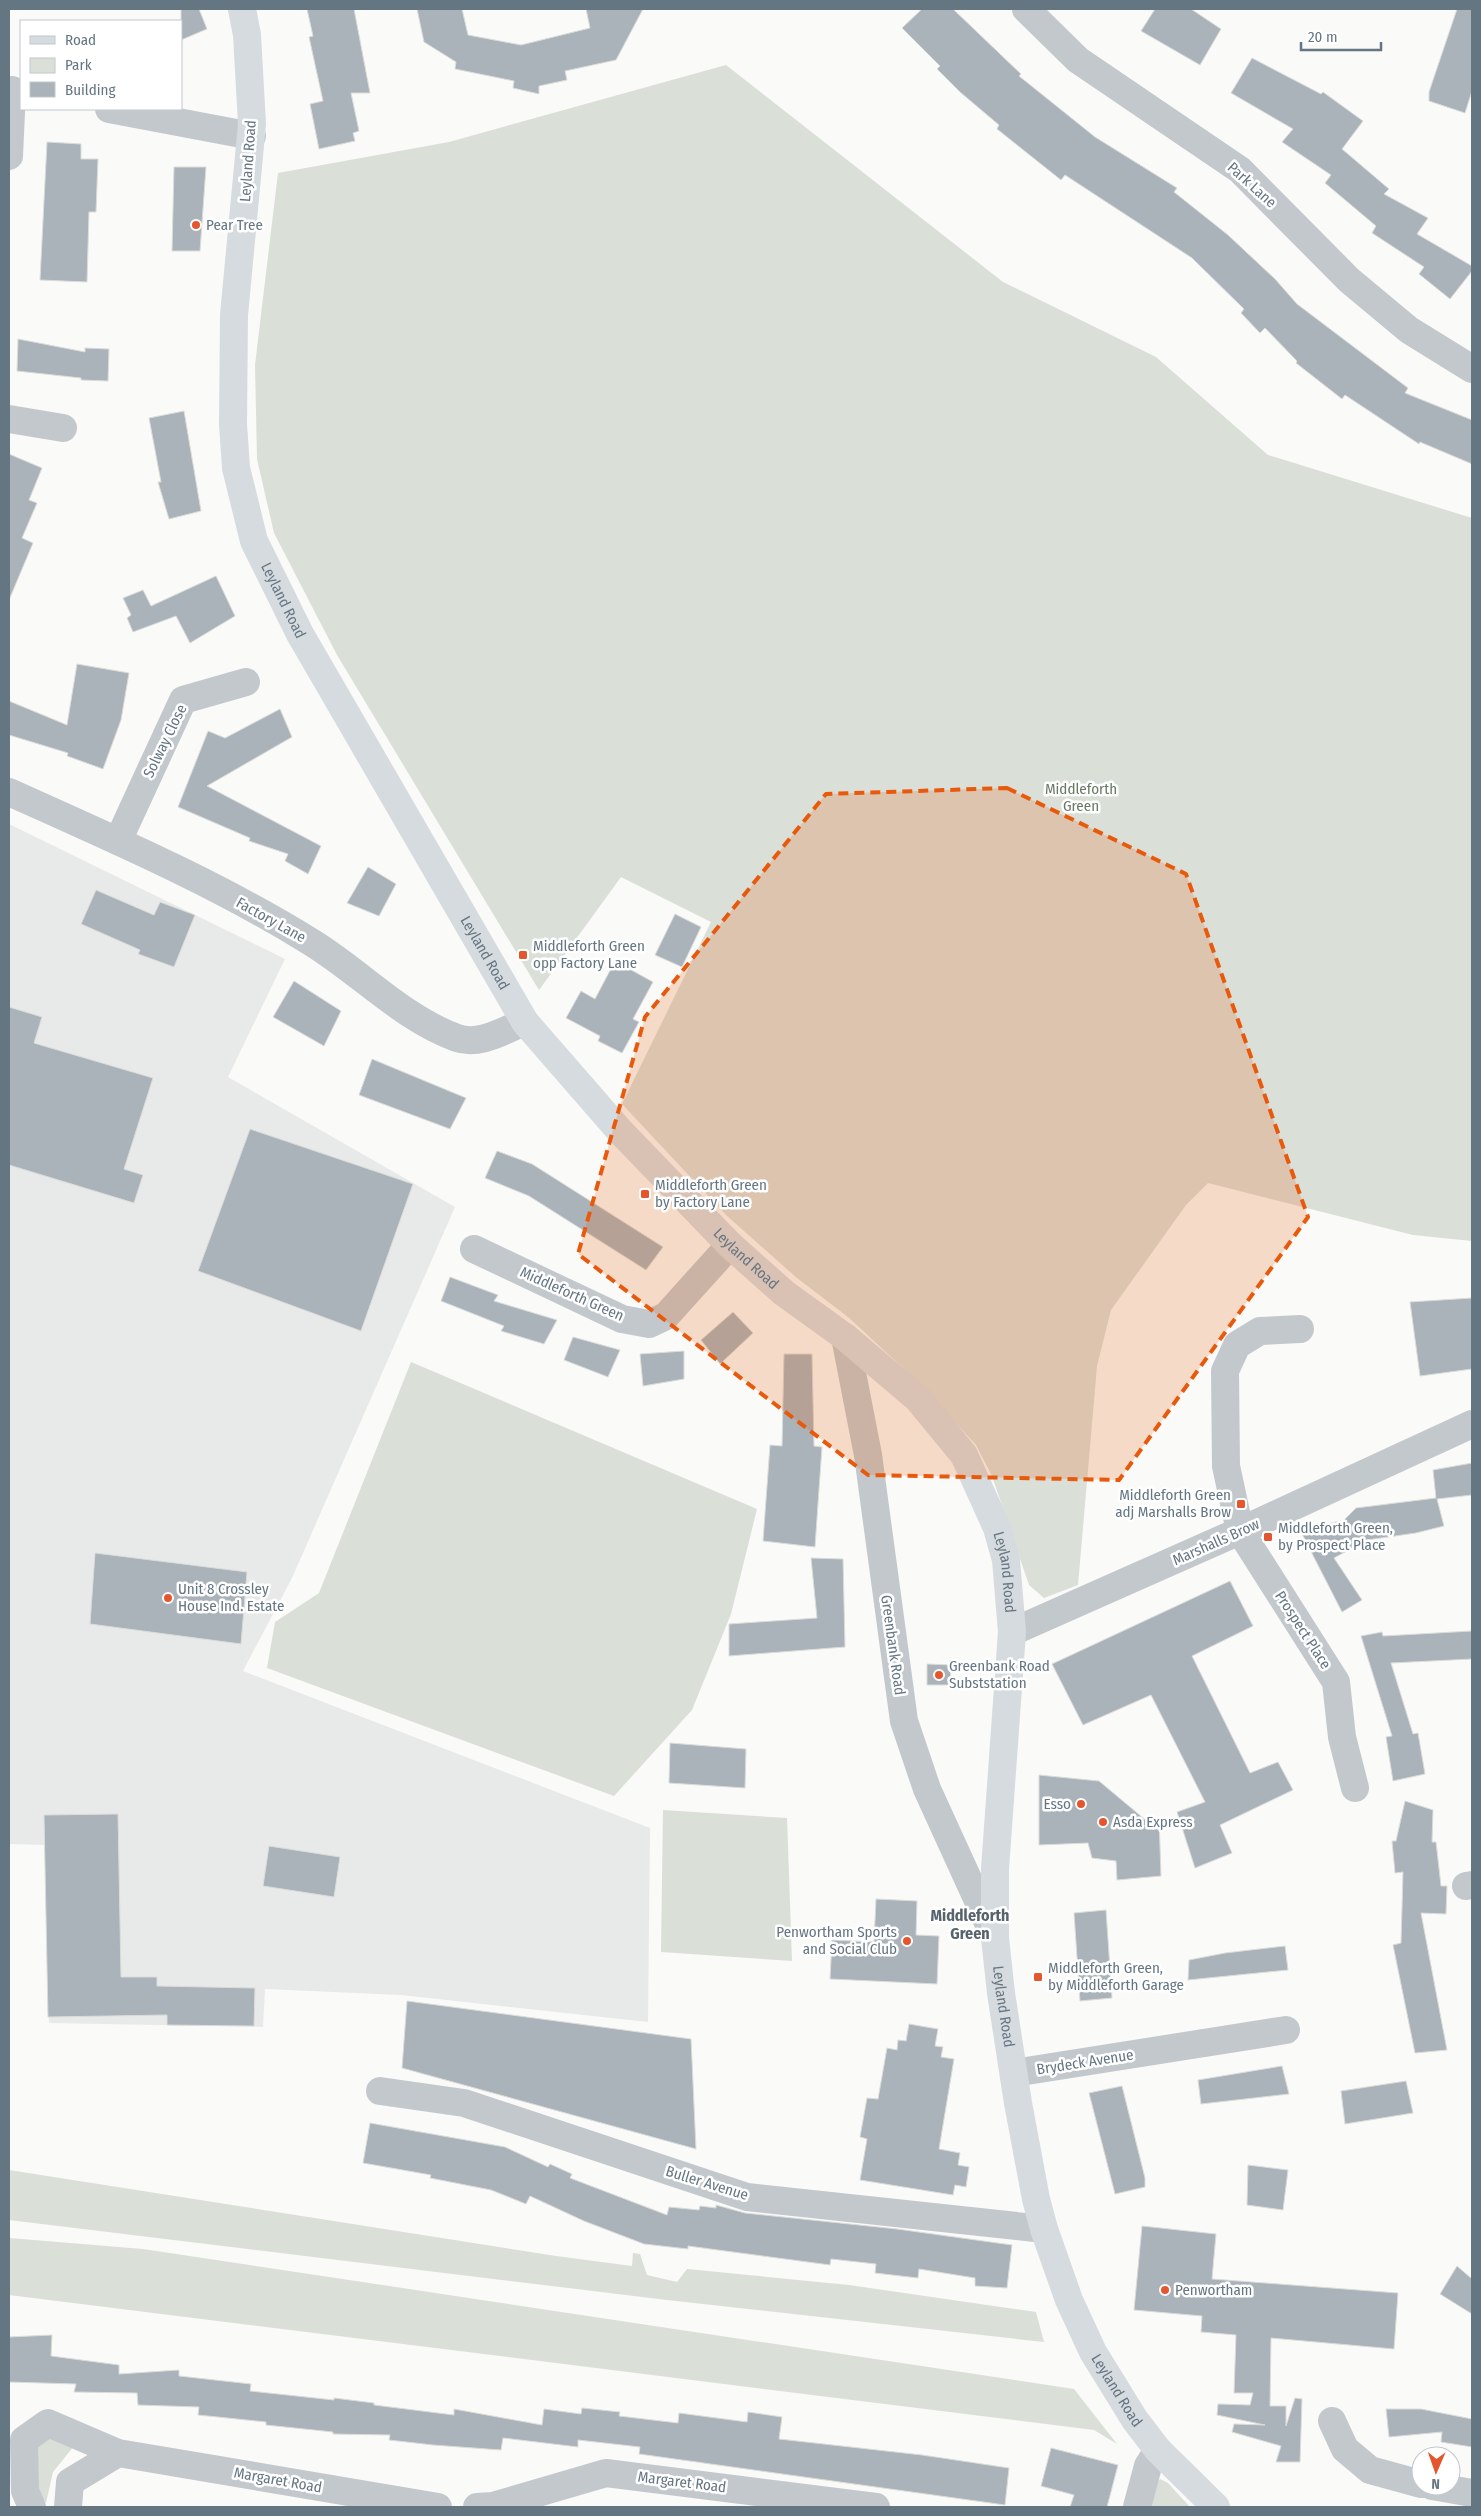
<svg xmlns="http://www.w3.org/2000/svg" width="1481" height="2516" viewBox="0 0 1481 2516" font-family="'Fira Sans Condensed',sans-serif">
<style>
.built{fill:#e8e9e9}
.green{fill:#dadfd7}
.building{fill:#aab3b9;stroke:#dcdcda}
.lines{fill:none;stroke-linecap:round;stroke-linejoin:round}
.minor{stroke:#c3c8cc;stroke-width:28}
.major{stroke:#d6dbdf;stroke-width:28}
.marked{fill:#e8590c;fill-opacity:0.2;stroke:#e8590c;stroke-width:4;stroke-dasharray:10 6;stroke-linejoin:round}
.poi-dot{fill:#e4572e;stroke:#fff;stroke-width:2}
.labels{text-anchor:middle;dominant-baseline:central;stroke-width:5;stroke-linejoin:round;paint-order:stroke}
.street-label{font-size:15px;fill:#657683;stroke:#fff}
.poi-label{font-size:15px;fill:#657683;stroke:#fff;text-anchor:start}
.park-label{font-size:15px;fill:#687a64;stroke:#fff}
.neighbourhood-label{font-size:16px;font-weight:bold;fill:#57646e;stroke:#fff}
</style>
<rect width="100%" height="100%" fill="#fafaf8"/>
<!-- built -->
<path class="built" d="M 9,824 L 285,959 L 228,1077 L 455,1207 L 292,1578 L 243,1671 L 650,1828 L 648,2022 L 401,1995 L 265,1989 L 263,2027 L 49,2023 L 45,1845 L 9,1844 Z"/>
<!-- green -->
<path class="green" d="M 726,65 L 1003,282 L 1156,357 L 1268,455 L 1472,518 L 1472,1241 L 1413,1235 L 1208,1183 L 1186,1205 L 1111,1310 L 1097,1366 L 1078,1585 L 1044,1598 L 1029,1585 L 992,1476 L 976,1445 L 917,1381 L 848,1317 L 797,1278 L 726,1215 L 622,1104 L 711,922 L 621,877 L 539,990 L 337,655 L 274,533 L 257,459 L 255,365 L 278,173 L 449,142 Z
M 411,1362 L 757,1509 L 731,1614 L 692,1710 L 614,1796 L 267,1668 L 275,1622 L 319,1593 Z
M 663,1810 L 787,1818 L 792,1961 L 661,1952 Z
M 9,2170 L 556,2256 L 632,2266 L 633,2253 L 640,2254 L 647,2275 L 677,2282 L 687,2269 L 849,2285 L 1036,2312 L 1044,2342 L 667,2300 L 9,2220 Z
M 9,2238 L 143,2249 L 1074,2389 L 1117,2444 L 1094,2430 L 9,2295 Z
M 63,2436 L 74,2446 L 53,2472 L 46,2503 L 35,2487 L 32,2453 L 41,2440 Z
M 1160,2479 L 1168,2483 L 1190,2507 L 1150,2507 L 1154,2486 Z"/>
<!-- building -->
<path class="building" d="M 181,9 L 199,9 L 207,29 L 181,40 Z
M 307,9 L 354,9 L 370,93 L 351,93 L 359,131 L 353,133 L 355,141 L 319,149 L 310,104 L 323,101 L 309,37 L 313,36 Z
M 417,9 L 462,9 L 468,35 L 521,45 L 590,28 L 586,9 L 643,9 L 616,60 L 565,71 L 567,80 L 539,86 L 539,94 L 513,88 L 514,81 L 455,69 L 456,62 L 424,42 Z
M 922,9 L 953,9 L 1021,74 L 1019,76 L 1095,137 L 1177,188 L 1174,192 L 1228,235 L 1275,279 L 1297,304 L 1408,388 L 1405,393 L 1472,420 L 1472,464 L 1420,442 L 1419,444 L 1345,395 L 1342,399 L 1296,363 L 1297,361 L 1265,328 L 1260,333 L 1241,313 L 1244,309 L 1192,258 L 1065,175 L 1061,180 L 997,129 L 999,125 L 960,92 L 937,69 L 940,66 L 902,28 Z
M 1155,9 L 1191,9 L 1221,29 L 1200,65 L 1141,31 Z
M 1457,9 L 1472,9 L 1472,91 L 1465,113 L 1429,101 L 1429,92 Z
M 1252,58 L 1321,94 L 1323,92 L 1363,121 L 1342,149 L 1389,189 L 1384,194 L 1428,218 L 1417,234 L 1472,266 L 1472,271 L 1450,299 L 1419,274 L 1424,267 L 1372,233 L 1376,226 L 1325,183 L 1331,175 L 1282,142 L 1293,129 L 1231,93 Z
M 47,142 L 81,144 L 81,159 L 98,159 L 96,212 L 89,212 L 87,282 L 40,280 Z
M 174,167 L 206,167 L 200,251 L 172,251 Z
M 18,339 L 85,352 L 85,348 L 109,349 L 108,381 L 81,380 L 81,378 L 17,371 Z
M 184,411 L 201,511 L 169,519 L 158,482 L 161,482 L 149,418 Z
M 9,454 L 42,468 L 29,500 L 37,503 L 22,538 L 33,543 L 9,600 Z
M 216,576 L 235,616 L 190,643 L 176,616 L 133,632 L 127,618 L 131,615 L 123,598 L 143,590 L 151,606 Z
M 77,664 L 129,673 L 121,720 L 103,769 L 67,756 L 68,753 L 9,735 L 9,701 L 67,725 Z
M 280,709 L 292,737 L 207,786 L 321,846 L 308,874 L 285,861 L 288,854 L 249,841 L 250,838 L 178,807 L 208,731 L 225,738 Z
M 368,867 L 396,884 L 379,916 L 347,903 Z
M 96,890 L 154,915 L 160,902 L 195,915 L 174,967 L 138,954 L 140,950 L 81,924 Z
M 675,914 L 701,927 L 682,967 L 655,955 Z
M 615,961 L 653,982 L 633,1019 L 639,1022 L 622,1053 L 598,1041 L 600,1036 L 566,1018 L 581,991 L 595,999 Z
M 294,981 L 341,1011 L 324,1046 L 273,1017 Z
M 9,1007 L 42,1017 L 34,1043 L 153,1078 L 124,1169 L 143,1175 L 134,1203 L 9,1165 Z
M 372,1059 L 466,1098 L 450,1129 L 359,1095 Z
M 250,1129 L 413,1184 L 361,1331 L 198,1271 Z
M 497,1151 L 532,1164 L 663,1247 L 646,1270 L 529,1196 L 485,1178 Z
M 450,1277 L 498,1295 L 494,1301 L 557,1320 L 544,1344 L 501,1331 L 504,1326 L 441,1301 Z
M 1472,1298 L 1472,1369 L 1420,1376 L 1410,1302 Z
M 733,1312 L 753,1333 L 720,1364 L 701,1340 Z
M 573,1337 L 620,1350 L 608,1377 L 564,1360 Z
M 684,1351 L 684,1379 L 643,1386 L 640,1354 Z
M 784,1354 L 812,1354 L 814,1446 L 822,1447 L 815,1547 L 763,1541 L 770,1445 L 782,1446 Z
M 1472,1463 L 1472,1495 L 1437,1499 L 1444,1526 L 1416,1533 L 1367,1540 L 1334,1558 L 1362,1600 L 1342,1612 L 1300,1530 L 1344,1520 L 1356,1508 L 1436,1498 L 1433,1470 Z
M 95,1553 L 247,1572 L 241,1644 L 90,1624 Z
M 811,1558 L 843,1559 L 845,1647 L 729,1656 L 729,1624 L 817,1618 Z
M 1230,1581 L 1253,1626 L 1192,1656 L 1250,1773 L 1278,1762 L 1293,1790 L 1220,1825 L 1232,1853 L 1195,1868 L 1177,1812 L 1205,1802 L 1151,1695 L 1083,1725 L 1052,1664 Z
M 1472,1631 L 1472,1659 L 1391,1663 L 1413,1734 L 1418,1733 L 1425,1774 L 1393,1781 L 1386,1737 L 1392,1736 L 1361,1636 L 1382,1632 L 1383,1636 Z
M 927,1664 L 951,1665 L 950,1685 L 927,1685 Z
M 670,1743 L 746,1749 L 745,1788 L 669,1783 Z
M 1039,1775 L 1099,1781 L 1148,1822 L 1159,1818 L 1161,1876 L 1117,1880 L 1116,1861 L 1092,1858 L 1088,1843 L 1039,1845 Z
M 1405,1801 L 1433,1810 L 1432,1842 L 1436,1842 L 1441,1886 L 1447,1886 L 1446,1914 L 1421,1913 L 1447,2050 L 1415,2053 L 1393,1945 L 1401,1943 L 1403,1872 L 1395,1873 L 1392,1841 L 1396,1841 Z
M 118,1814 L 121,1977 L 157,1977 L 157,1986 L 255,1988 L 254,2026 L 167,2025 L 167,2015 L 48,2017 L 44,1815 Z
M 269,1846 L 340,1857 L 334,1897 L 263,1886 Z
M 876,1899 L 917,1901 L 916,1935 L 939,1936 L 937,1984 L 830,1979 L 832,1940 L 874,1942 Z
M 1106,1910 L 1112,1998 L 1080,2001 L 1074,1913 Z
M 1285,1946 L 1288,1970 L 1188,1980 L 1189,1960 L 1225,1953 Z
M 407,2001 L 691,2039 L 696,2149 L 402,2068 Z
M 909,2024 L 938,2029 L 935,2046 L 943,2047 L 941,2057 L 954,2059 L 939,2149 L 960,2153 L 958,2165 L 969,2167 L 966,2187 L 955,2185 L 953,2195 L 860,2180 L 867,2139 L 860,2137 L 867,2098 L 878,2099 L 887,2048 L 897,2050 L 898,2040 L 906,2041 Z
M 1282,2066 L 1289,2094 L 1201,2104 L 1198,2080 Z
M 1406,2081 L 1413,2113 L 1345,2124 L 1341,2091 Z
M 1122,2086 L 1145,2178 L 1145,2187 L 1115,2194 L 1089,2093 Z
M 370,2123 L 505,2147 L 548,2167 L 550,2164 L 572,2174 L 570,2178 L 667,2215 L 669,2207 L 699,2210 L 700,2206 L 716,2208 L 716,2205 L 745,2213 L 897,2229 L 1012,2245 L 1007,2288 L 975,2286 L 975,2278 L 919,2269 L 918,2278 L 875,2273 L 876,2264 L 831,2259 L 830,2265 L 688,2246 L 688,2249 L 644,2244 L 584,2221 L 530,2196 L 526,2204 L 491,2190 L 430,2178 L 431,2175 L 363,2163 Z
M 1248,2165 L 1288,2170 L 1283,2210 L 1247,2205 Z
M 1142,2226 L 1216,2234 L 1212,2279 L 1398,2293 L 1394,2349 L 1271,2338 L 1270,2406 L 1286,2406 L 1286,2426 L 1295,2398 L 1302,2399 L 1300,2462 L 1276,2462 L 1281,2446 L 1232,2432 L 1234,2424 L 1265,2425 L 1217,2415 L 1218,2404 L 1250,2405 L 1253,2393 L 1234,2393 L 1236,2335 L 1201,2332 L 1202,2316 L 1134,2310 Z
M 1457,2266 L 1472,2279 L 1472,2314 L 1440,2294 Z
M 52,2335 L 51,2356 L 119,2365 L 119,2374 L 179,2370 L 179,2376 L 251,2384 L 250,2391 L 334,2400 L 334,2398 L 374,2403 L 374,2405 L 454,2415 L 454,2409 L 542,2425 L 544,2409 L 581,2414 L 582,2408 L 620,2412 L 619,2416 L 678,2423 L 679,2413 L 747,2422 L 748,2412 L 782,2417 L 779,2439 L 922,2455 L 1009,2468 L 1005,2505 L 639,2454 L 640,2447 L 578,2440 L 578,2447 L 503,2438 L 501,2450 L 433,2445 L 389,2440 L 390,2435 L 333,2434 L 333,2432 L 266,2425 L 266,2422 L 198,2415 L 199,2407 L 138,2405 L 137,2393 L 74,2392 L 76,2384 L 9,2382 L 9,2337 Z
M 1386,2409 L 1421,2409 L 1472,2419 L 1472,2447 L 1441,2442 L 1442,2432 L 1389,2437 Z
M 1051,2448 L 1118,2465 L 1107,2507 L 1070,2507 L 1074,2495 L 1041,2486 Z"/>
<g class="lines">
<!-- minor -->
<path class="minor" d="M 1026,9 L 1078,60 L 1240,170 L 1349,280 L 1409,330 L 1472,369
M 109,109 L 252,136
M 9,156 L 12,90
M 9,419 L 63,428
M 9,792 C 111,838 216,883 311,942 C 360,972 402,1018 457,1038 C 480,1046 504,1030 525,1022
M 118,841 L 183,700 L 246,682
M 474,1249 L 622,1319 L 649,1324 L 666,1316 L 730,1245
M 1300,1329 L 1260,1331 L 1237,1345 L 1225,1371 L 1226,1466 L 1240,1531 L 1336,1682 L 1342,1737 L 1355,1788
M 845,1337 L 868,1455 L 904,1721 L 927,1789 L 995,1938
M 1012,1632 L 1240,1531 L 1472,1424
M 1466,1886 L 1472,1885
M 1014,2073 L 1286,2030
M 380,2091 L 464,2103 L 747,2197 L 1044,2229
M 1332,2421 L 1345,2449 L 1370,2470 L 1421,2484
M 1432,2486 L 1472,2493
M 32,2507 L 25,2491 L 24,2440 L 48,2423 L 118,2453 L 438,2507
M 68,2507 L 70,2482 L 118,2453
M 477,2507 L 493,2506 L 606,2473 L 876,2507
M 1137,2507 L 1148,2466 L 1158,2450"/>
<!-- major -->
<path class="major" id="s1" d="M 242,9 L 247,35 L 252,124 L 234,315 L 233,424 L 236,468 L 254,541 L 300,634 L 525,1022 L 619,1130 L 730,1245 L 784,1293 L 845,1337 L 918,1399 L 964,1455 L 997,1528 L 1006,1560 L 1012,1632 L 995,1869 L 995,1938 L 1001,1993 L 1018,2103 L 1036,2199 L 1044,2229 L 1069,2300 L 1093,2352 L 1135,2420 L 1158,2450 L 1216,2507"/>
</g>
<!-- marked area -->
<path class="marked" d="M 1007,788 L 1186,874 L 1308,1217 L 1119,1480 L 868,1475 L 578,1254 L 645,1017 L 826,794 Z"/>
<!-- markers -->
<g class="poi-dot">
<circle cx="196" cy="225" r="5"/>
<rect x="518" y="950" width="10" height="10" rx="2.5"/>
<rect x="640" y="1189" width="10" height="10" rx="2.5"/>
<rect x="1236" y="1499" width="10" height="10" rx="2.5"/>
<rect x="1263" y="1532" width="10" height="10" rx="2.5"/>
<circle cx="168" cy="1598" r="5"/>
<circle cx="939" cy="1675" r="5"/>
<circle cx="1081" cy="1804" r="5"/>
<circle cx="1103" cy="1822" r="5"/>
<circle cx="907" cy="1941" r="5"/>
<rect x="1033" y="1972" width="10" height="10" rx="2.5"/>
<circle cx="1165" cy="2290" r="5"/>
</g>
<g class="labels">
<!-- street labels -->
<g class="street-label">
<text transform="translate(248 161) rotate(-86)">Leyland Road</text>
<text transform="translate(1252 185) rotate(42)">Park Lane</text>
<text stroke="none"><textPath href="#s1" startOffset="602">Leyland Road</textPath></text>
<text transform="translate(165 741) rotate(-64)">Solway Close</text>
<text transform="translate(271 920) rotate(29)">Factory Lane</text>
<text stroke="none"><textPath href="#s1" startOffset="1008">Leyland Road</textPath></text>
<text stroke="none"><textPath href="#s1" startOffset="1412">Leyland Road</textPath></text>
<text transform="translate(572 1294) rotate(24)">Middleforth Green</text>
<text transform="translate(1216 1542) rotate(-24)">Marshalls Brow</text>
<text stroke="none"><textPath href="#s1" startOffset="1832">Leyland Road</textPath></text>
<text transform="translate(1303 1630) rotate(57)">Prospect Place</text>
<text transform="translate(893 1645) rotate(82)">Greenbank Road</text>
<text stroke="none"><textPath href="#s1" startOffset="2268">Leyland Road</textPath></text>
<text transform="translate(1085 2062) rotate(-9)">Brydeck Avenue</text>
<text transform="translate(707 2183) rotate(17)">Buller Avenue</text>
<text stroke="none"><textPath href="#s1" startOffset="2672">Leyland Road</textPath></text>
<text transform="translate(278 2480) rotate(10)">Margaret Road</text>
<text transform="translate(682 2482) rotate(7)">Margaret Road</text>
</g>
<!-- poi labels -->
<g class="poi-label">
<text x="206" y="225">Pear Tree</text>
<text x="533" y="946">Middleforth Green<tspan x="533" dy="17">opp Factory Lane</tspan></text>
<text x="655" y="1185">Middleforth Green<tspan x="655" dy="17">by Factory Lane</tspan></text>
<text x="1231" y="1495" text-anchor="end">Middleforth Green<tspan x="1231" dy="17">adj Marshalls Brow</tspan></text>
<text x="1278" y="1528">Middleforth Green,<tspan x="1278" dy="17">by Prospect Place</tspan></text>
<text x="178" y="1589">Unit 8 Crossley<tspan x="178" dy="17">House Ind. Estate</tspan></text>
<text x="949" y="1666">Greenbank Road<tspan x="949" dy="17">Subststation</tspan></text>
<text x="1071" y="1804" text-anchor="end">Esso</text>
<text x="1113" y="1822">Asda Express</text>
<text x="897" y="1932" text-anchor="end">Penwortham Sports<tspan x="897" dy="17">and Social Club</tspan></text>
<text x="1048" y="1968">Middleforth Green,<tspan x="1048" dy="17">by Middleforth Garage</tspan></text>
<text x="1175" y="2290">Penwortham</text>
</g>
<!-- park labels -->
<g class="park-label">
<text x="1081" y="789">Middleforth<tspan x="1081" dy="17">Green</tspan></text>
</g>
<!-- neighbourhood labels -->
<g class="neighbourhood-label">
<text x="970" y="1915">Middleforth<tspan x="970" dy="18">Green</tspan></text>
</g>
</g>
<!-- border -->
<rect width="1481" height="2516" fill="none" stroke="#657683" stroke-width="20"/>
<!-- legend -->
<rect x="20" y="20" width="162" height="90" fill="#ffffff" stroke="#c1c8cd"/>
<rect x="30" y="36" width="25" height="8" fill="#d6dbdf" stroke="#c1c8cd"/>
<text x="65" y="45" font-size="15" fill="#657683">Road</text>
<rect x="30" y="58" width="25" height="15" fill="#dadfd7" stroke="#c1c8cd"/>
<text x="65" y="70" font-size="15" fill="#657683">Park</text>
<rect x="30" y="82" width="25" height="15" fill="#aab3b9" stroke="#c1c8cd"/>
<text x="65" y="95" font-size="15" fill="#657683">Building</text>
<!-- north arrow -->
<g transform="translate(1436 2471) rotate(182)"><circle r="24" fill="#ffffff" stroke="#c1c8cd"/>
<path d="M0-4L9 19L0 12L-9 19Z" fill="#e4572e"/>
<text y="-8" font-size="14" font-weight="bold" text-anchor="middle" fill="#657683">N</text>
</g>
<!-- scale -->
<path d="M1301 42v8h80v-8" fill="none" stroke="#657683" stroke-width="2.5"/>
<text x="1308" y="42" font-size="15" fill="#657683" stroke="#ffffff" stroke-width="4" paint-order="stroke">20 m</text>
</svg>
